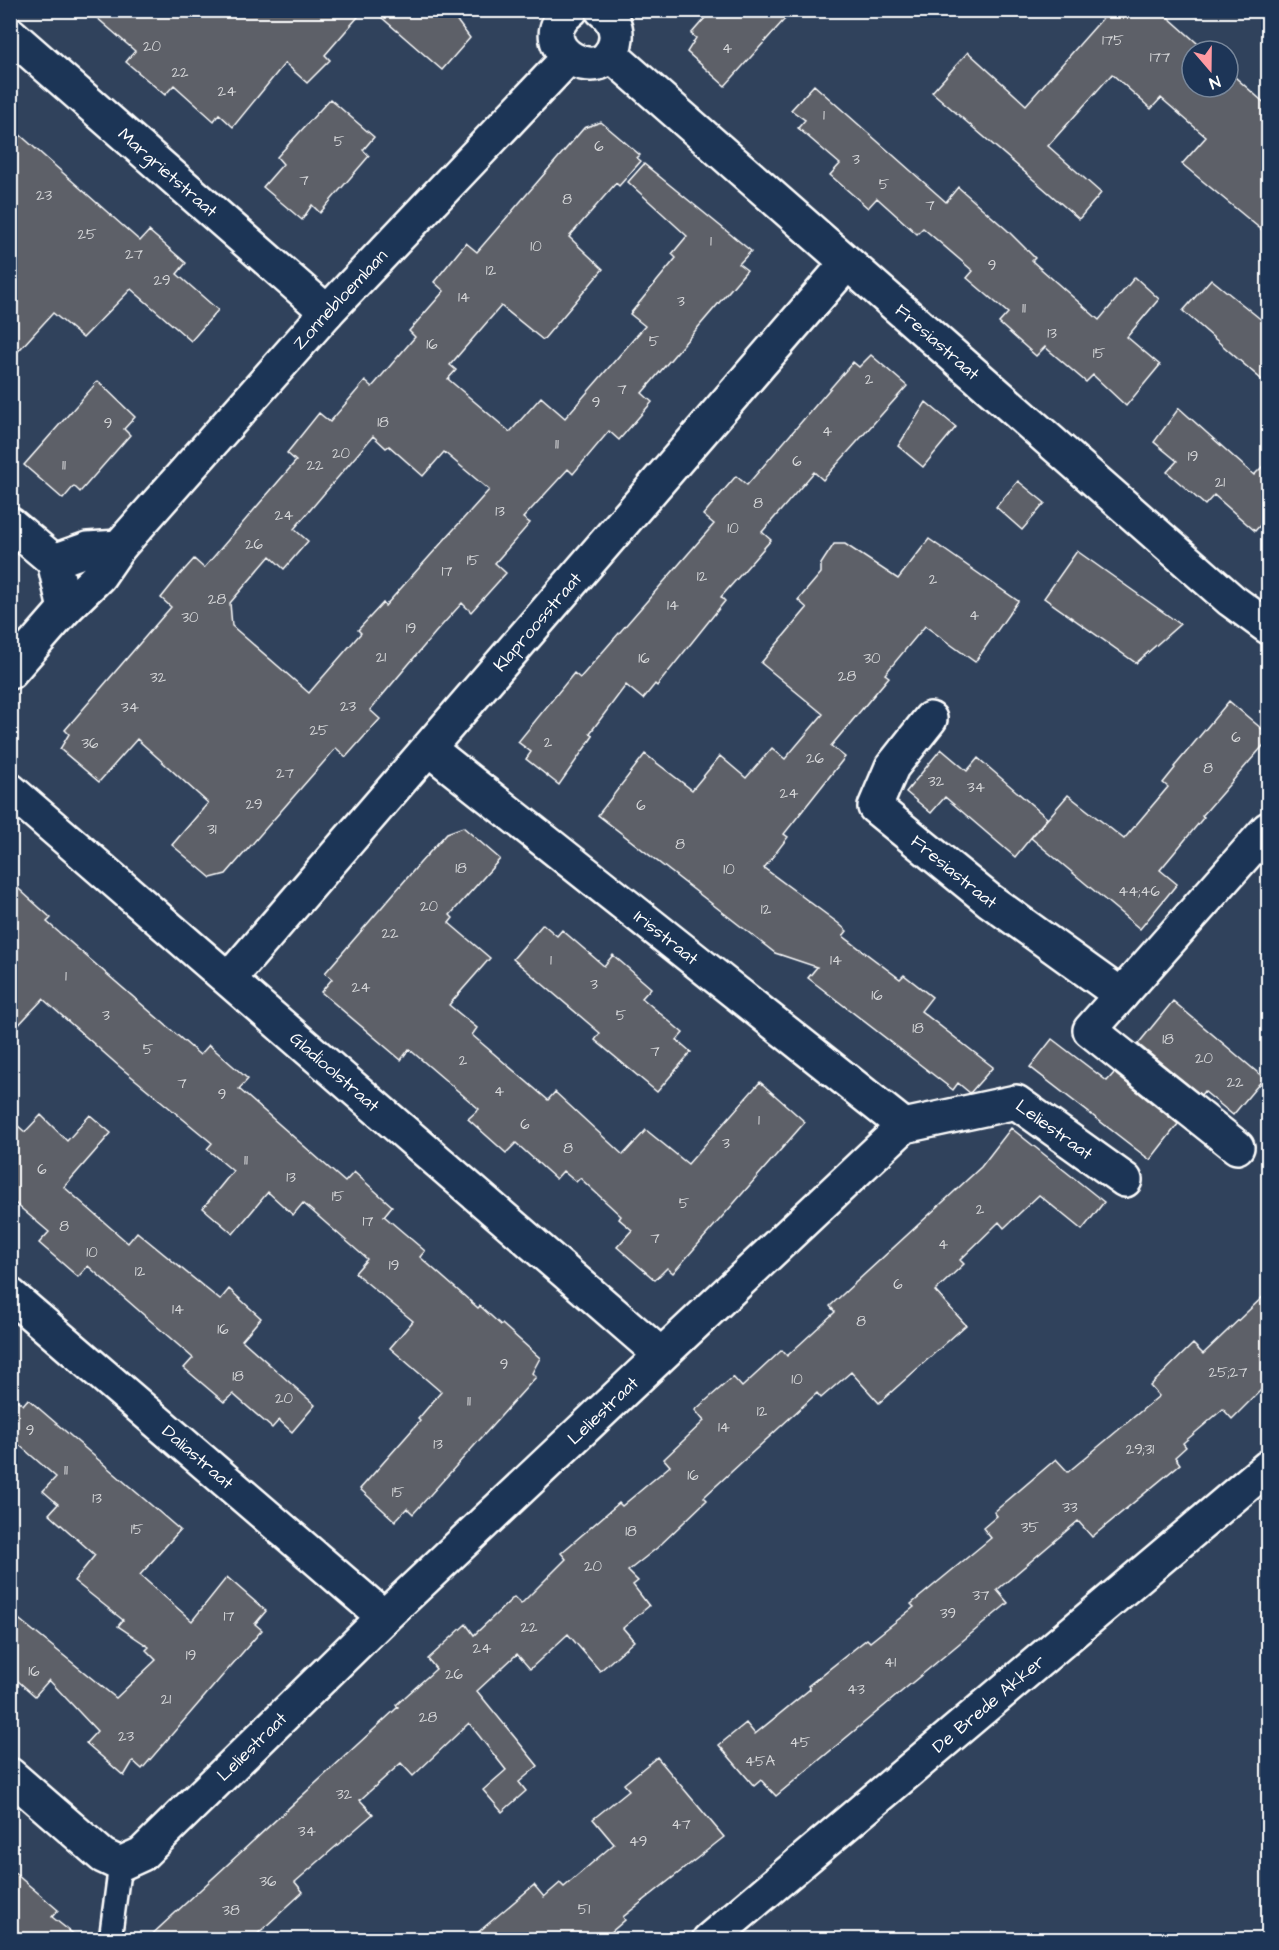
<svg xmlns="http://www.w3.org/2000/svg" width="1279" height="1950" viewBox="0 0 1279 1950" font-family="'Architects Daughter',sans-serif">
<style>
.building{fill:#5d6067;stroke:#fff;stroke-width:1.5;fill-rule:evenodd}
.lines{fill:none;stroke-linecap:round;stroke-linejoin:round}
.lane-casing{stroke:#fff;stroke-width:26}
.street-casing{stroke:#fff;stroke-width:38}
.lane{stroke:#1d3557;stroke-width:21}
.street{stroke:#1d3557;stroke-width:33}
.labels{text-anchor:middle;dominant-baseline:central;stroke-width:4.5;stroke-linejoin:round;paint-order:stroke}
.number-label{font-size:15px;fill:#d6d7d9}
.street-label{font-size:18px;fill:#fff;stroke:#1d3557}
</style>
<rect width="100%" height="100%" fill="#30425c"/>
<filter id="ink" filterUnits="userSpaceOnUse"><feTurbulence type="fractalNoise" baseFrequency=".0167" numOctaves="2"/><feDisplacementMap in="SourceGraphic" scale="12" xChannelSelector="R" yChannelSelector="G"/><feConvolveMatrix kernelMatrix="1 2 1 2 8 2 1 2 1" color-interpolation-filters="sRGB"/></filter>
<g filter="url(#ink)">
<!-- building -->
<path class="building" d="M 88,10 L 364,10 L 325,55 L 330,60 L 307,83 L 285,63 L 233,127 L 219,114 L 214,121 L 174,85 L 165,95 L 126,62 L 135,51 Z
M 373,10 L 449,10 L 470,38 L 442,70 Z
M 712,10 L 793,10 L 725,86 L 687,52 L 696,38 L 691,34 Z
M 1110,10 L 1160,10 L 1206,51 L 1192,51 L 1192,87 L 1228,87 L 1228,71 L 1269,107 L 1269,236 L 1182,164 L 1206,137 L 1161,98 L 1151,109 L 1112,74 L 1048,146 L 1101,193 L 1079,219 L 932,92 L 968,52 L 1026,105 Z
M 814,85 L 946,202 L 958,187 L 1007,230 L 1035,258 L 1032,261 L 1099,320 L 1135,277 L 1159,299 L 1127,337 L 1160,365 L 1126,406 L 1093,375 L 1086,382 L 1045,347 L 1036,356 L 999,323 L 1008,313 L 967,278 L 973,271 L 923,228 L 917,234 L 877,198 L 868,208 L 830,175 L 840,164 L 798,128 L 805,120 L 791,110 Z
M 330,99 L 374,137 L 363,150 L 369,156 L 320,213 L 312,205 L 302,220 L 263,187 L 283,164 L 277,157 Z
M 601,122 L 640,155 L 637,158 L 641,161 L 619,186 L 616,183 L 569,237 L 603,269 L 543,340 L 501,306 L 450,365 L 456,370 L 448,379 L 510,432 L 541,397 L 565,418 L 645,326 L 630,314 L 676,258 L 672,254 L 687,236 L 628,182 L 644,164 L 751,251 L 739,264 L 747,270 L 642,393 L 652,402 L 619,440 L 609,431 L 573,474 L 568,469 L 523,518 L 530,523 L 495,563 L 506,573 L 471,612 L 462,603 L 435,633 L 370,710 L 380,719 L 362,739 L 346,757 L 336,748 L 226,874 L 211,878 L 172,845 L 208,803 L 137,739 L 99,782 L 60,749 L 69,734 L 65,730 L 171,607 L 161,598 L 177,578 L 194,559 L 204,568 L 296,461 L 287,453 L 319,413 L 330,422 L 365,381 L 372,387 L 415,337 L 409,331 L 444,291 L 434,282 L 466,243 L 477,252 L 584,128 ZM 373,436 L 386,448 L 389,446 L 423,476 L 444,452 L 489,490 L 385,606 L 383,603 L 358,630 L 361,633 L 309,693 L 232,626 L 230,603 L 270,556 L 284,569 L 308,541 L 294,529 Z
M 10,126 L 140,241 L 149,231 L 186,263 L 177,274 L 218,310 L 191,341 L 131,289 L 83,338 L 53,313 L 10,360 Z
M 1211,279 L 1269,326 L 1269,386 L 1183,311 Z
M 871,355 L 907,386 L 823,480 L 814,472 L 762,532 L 771,540 L 721,597 L 725,601 L 657,686 L 655,684 L 643,699 L 626,685 L 590,733 L 593,736 L 559,785 L 526,759 L 531,752 L 518,742 L 574,673 L 580,678 L 714,524 L 703,515 L 736,476 L 747,485 L 853,362 L 859,367 Z
M 98,381 L 135,417 L 124,429 L 130,435 L 80,492 L 74,486 L 63,499 L 24,465 Z
M 926,402 L 956,427 L 923,467 L 898,446 Z
M 1179,408 L 1254,475 L 1269,460 L 1269,515 L 1255,531 L 1214,495 L 1205,505 L 1167,472 L 1177,461 L 1154,442 Z
M 1018,481 L 1045,503 L 1022,530 L 996,507 Z
M 929,539 L 1018,601 L 975,662 L 925,626 L 885,674 L 889,677 L 831,746 L 845,757 L 784,834 L 788,837 L 764,868 L 838,923 L 847,931 L 843,936 L 900,979 L 904,975 L 932,997 L 921,1011 L 993,1067 L 970,1093 L 958,1083 L 953,1090 L 808,978 L 817,967 L 775,953 L 598,815 L 645,754 L 692,790 L 720,756 L 746,778 L 772,748 L 785,759 L 823,714 L 761,663 L 807,608 L 798,600 L 821,573 L 821,564 L 834,544 L 845,544 L 898,579 Z
M 1077,551 L 1180,624 L 1136,663 L 1044,598 Z
M 1229,701 L 1269,735 L 1269,739 L 1202,816 L 1204,817 L 1160,870 L 1177,884 L 1140,929 L 1031,838 L 1068,795 L 1124,839 L 1168,787 L 1163,783 L 1175,768 L 1174,767 Z
M 941,749 L 967,771 L 978,758 L 1047,818 L 1015,857 L 945,797 L 931,813 L 906,792 Z
M 463,827 L 500,859 L 450,915 L 453,918 L 449,923 L 490,958 L 449,1005 L 477,1028 L 472,1035 L 548,1100 L 555,1092 L 623,1155 L 646,1130 L 688,1164 L 760,1082 L 805,1122 L 673,1273 L 667,1268 L 655,1280 L 617,1247 L 632,1230 L 619,1219 L 621,1216 L 580,1178 L 576,1182 L 563,1171 L 556,1179 L 516,1143 L 506,1153 L 468,1119 L 479,1109 L 409,1049 L 401,1060 L 321,992 L 332,979 L 325,973 L 420,863 L 447,833 Z
M 10,881 L 51,918 L 47,922 L 200,1055 L 209,1045 L 248,1079 L 239,1089 L 345,1182 L 354,1172 L 392,1206 L 384,1216 L 425,1251 L 420,1257 L 478,1308 L 480,1306 L 501,1325 L 502,1324 L 540,1358 L 532,1373 L 536,1377 L 413,1514 L 407,1508 L 395,1521 L 360,1489 L 420,1421 L 418,1419 L 441,1392 L 390,1348 L 413,1321 L 355,1273 L 367,1259 L 303,1203 L 293,1215 L 268,1192 L 233,1234 L 203,1208 L 233,1171 L 207,1149 L 212,1143 L 120,1067 L 43,999 L 10,1034 Z
M 543,924 L 557,936 L 562,930 L 604,966 L 613,955 L 651,988 L 642,998 L 683,1033 L 677,1040 L 691,1052 L 657,1092 L 595,1040 L 600,1033 L 513,959 Z
M 1173,1001 L 1264,1078 L 1233,1115 L 1204,1091 L 1201,1095 L 1138,1044 Z
M 1052,1039 L 1107,1081 L 1114,1073 L 1178,1124 L 1150,1160 L 1030,1067 Z
M 41,1115 L 67,1141 L 90,1115 L 111,1133 L 64,1187 L 128,1243 L 137,1232 L 220,1300 L 229,1289 L 261,1318 L 242,1340 L 315,1405 L 292,1432 L 279,1420 L 272,1428 L 233,1394 L 224,1402 L 184,1368 L 193,1358 L 88,1266 L 78,1277 L 39,1243 L 49,1232 L 10,1199 L 10,1119 L 25,1132 Z
M 1011,1128 L 1104,1202 L 1082,1230 L 1039,1195 L 1004,1228 L 999,1222 L 960,1260 L 964,1264 L 935,1291 L 966,1325 L 879,1403 L 851,1372 L 821,1398 L 817,1393 L 704,1497 L 707,1500 L 657,1548 L 628,1571 L 638,1581 L 633,1585 L 649,1606 L 623,1628 L 634,1641 L 600,1671 L 568,1634 L 530,1669 L 517,1654 L 477,1691 L 538,1766 L 519,1782 L 526,1791 L 502,1812 L 483,1790 L 506,1770 L 469,1723 L 413,1776 L 401,1763 L 360,1800 L 373,1814 L 295,1882 L 303,1892 L 251,1940 L 146,1940 L 398,1707 L 396,1705 L 436,1669 L 428,1659 L 466,1624 L 474,1635 L 514,1597 L 521,1604 L 566,1559 L 561,1553 L 619,1503 L 622,1506 L 670,1466 L 664,1459 L 704,1421 L 695,1410 L 733,1377 L 742,1387 L 782,1350 L 787,1356 L 835,1312 L 830,1306 L 981,1167 Z
M 1269,1291 L 1269,1382 L 1232,1419 L 1223,1409 L 1183,1443 L 1186,1447 L 1175,1457 L 1180,1464 L 1092,1537 L 1078,1521 L 997,1590 L 1008,1603 L 776,1796 L 761,1780 L 754,1786 L 719,1745 L 746,1723 L 755,1734 L 810,1689 L 808,1686 L 867,1639 L 870,1642 L 914,1607 L 911,1604 L 991,1538 L 983,1528 L 997,1516 L 994,1512 L 1056,1459 L 1068,1472 L 1159,1396 L 1150,1386 L 1193,1344 L 1203,1354 Z
M 10,1394 L 23,1405 L 28,1399 L 180,1530 L 140,1575 L 192,1621 L 227,1577 L 266,1611 L 255,1624 L 262,1630 L 142,1769 L 133,1761 L 124,1776 L 86,1743 L 97,1731 L 49,1680 L 35,1696 L 10,1674 L 10,1612 L 116,1698 L 156,1660 L 146,1650 L 149,1647 L 118,1626 L 123,1620 L 74,1581 L 95,1555 L 49,1514 L 58,1504 L 43,1491 L 56,1477 L 10,1437 Z
M 657,1757 L 724,1837 L 623,1917 L 625,1920 L 602,1940 L 469,1940 L 534,1885 L 544,1897 L 560,1883 L 564,1887 L 614,1844 L 593,1819 L 629,1790 L 624,1784 Z
M 10,1869 L 58,1910 L 52,1917 L 81,1940 L 10,1940 Z"/>
<g class="lines">
<defs>
<path id="lane" d="M 110,1940 L 120,1864"/>
<g id="street">
<path d="M 571,10 C 522,48 610,94 616,38 C 617,26 611,17 602,10"/>
<path id="s1" d="M 10,34 L 327,312"/>
<path id="s2" d="M 610,54 L 1231,600 L 1268,627"/>
<path d="M 10,524 L 54,561 L 65,609"/>
<path d="M 54,561 L 88,549 L 119,547"/>
<path id="s3" d="M 10,672 L 65,609 L 99,576 L 119,547 L 327,312 L 568,58"/>
<path id="s4" d="M 930,719 L 892,767 L 875,807 L 989,900 L 1121,995"/>
<path id="s5" d="M 429,749 L 904,1126"/>
<path id="s6" d="M 10,790 L 660,1354"/>
<path id="s7" d="M 229,979 L 847,263"/>
<path d="M 1237,1147 L 1090,1030 L 1268,829"/>
<path id="s8" d="M 10,1295 L 384,1617"/>
<path id="s9" d="M 10,1775 L 103,1856 L 120,1864 L 142,1854 L 384,1617 L 904,1126 L 1016,1102 L 1125,1180"/>
<path id="s10" d="M 709,1940 L 1268,1467"/>
</g>
</defs>
<!-- lane casing -->
<use href="#lane" class="lane-casing"/>
<!-- street casing -->
<use href="#street" class="street-casing"/>
<!-- lane -->
<use href="#lane" class="lane"/>
<!-- street -->
<use href="#street" class="street"/>
</g>
</g>
<g class="labels">
<!-- number labels -->
<g class="number-label">
<text x="1113" y="40">175</text>
<text x="152" y="46">20</text>
<text x="727" y="48">4</text>
<text x="1160" y="57">177</text>
<text x="180" y="72">22</text>
<text x="227" y="91">24</text>
<text x="824" y="115">1</text>
<text x="339" y="141">5</text>
<text x="599" y="146">6</text>
<text x="856" y="159">3</text>
<text x="304" y="180">7</text>
<text x="884" y="184">5</text>
<text x="44" y="195">23</text>
<text x="567" y="199">8</text>
<text x="930" y="205">7</text>
<text x="87" y="234">25</text>
<text x="711" y="241">1</text>
<text x="536" y="246">10</text>
<text x="134" y="254">27</text>
<text x="992" y="265">9</text>
<text x="491" y="270">12</text>
<text x="162" y="280">29</text>
<text x="464" y="297">14</text>
<text x="681" y="301">3</text>
<text x="1024" y="308">11</text>
<text x="1052" y="333">13</text>
<text x="654" y="341">5</text>
<text x="432" y="344">16</text>
<text x="1099" y="353">15</text>
<text x="869" y="379">2</text>
<text x="622" y="389">7</text>
<text x="596" y="402">9</text>
<text x="383" y="422">18</text>
<text x="108" y="423">9</text>
<text x="827" y="431">4</text>
<text x="557" y="444">11</text>
<text x="341" y="453">20</text>
<text x="1193" y="456">19</text>
<text x="797" y="461">6</text>
<text x="64" y="465">11</text>
<text x="315" y="465">22</text>
<text x="1220" y="482">21</text>
<text x="758" y="503">8</text>
<text x="500" y="511">13</text>
<text x="284" y="515">24</text>
<text x="733" y="528">10</text>
<text x="254" y="544">26</text>
<text x="473" y="560">15</text>
<text x="447" y="571">17</text>
<text x="702" y="576">12</text>
<text x="933" y="579">2</text>
<text x="217" y="599">28</text>
<text x="673" y="605">14</text>
<text x="974" y="615">4</text>
<text x="190" y="617">30</text>
<text x="411" y="628">19</text>
<text x="381" y="657">21</text>
<text x="644" y="658">16</text>
<text x="872" y="658">30</text>
<text x="847" y="676">28</text>
<text x="158" y="677">32</text>
<text x="348" y="706">23</text>
<text x="130" y="707">34</text>
<text x="319" y="730">25</text>
<text x="1236" y="737">6</text>
<text x="548" y="742">2</text>
<text x="90" y="743">36</text>
<text x="815" y="758">26</text>
<text x="1208" y="768">8</text>
<text x="285" y="773">27</text>
<text x="936" y="781">32</text>
<text x="976" y="787">34</text>
<text x="789" y="793">24</text>
<text x="254" y="804">29</text>
<text x="641" y="805">6</text>
<text x="212" y="829">31</text>
<text x="680" y="844">8</text>
<text x="461" y="868">18</text>
<text x="729" y="869">10</text>
<text x="1139" y="891">44;46</text>
<text x="429" y="906">20</text>
<text x="766" y="909">12</text>
<text x="390" y="933">22</text>
<text x="551" y="960">1</text>
<text x="836" y="960">14</text>
<text x="66" y="976">1</text>
<text x="594" y="984">3</text>
<text x="361" y="987">24</text>
<text x="877" y="995">16</text>
<text x="106" y="1015">3</text>
<text x="621" y="1015">5</text>
<text x="918" y="1028">18</text>
<text x="1168" y="1039">18</text>
<text x="148" y="1049">5</text>
<text x="655" y="1051">7</text>
<text x="1204" y="1058">20</text>
<text x="463" y="1060">2</text>
<text x="1235" y="1082">22</text>
<text x="182" y="1083">7</text>
<text x="499" y="1091">4</text>
<text x="222" y="1094">9</text>
<text x="759" y="1120">1</text>
<text x="525" y="1124">6</text>
<text x="726" y="1143">3</text>
<text x="568" y="1148">8</text>
<text x="246" y="1160">11</text>
<text x="42" y="1169">6</text>
<text x="291" y="1177">13</text>
<text x="338" y="1196">15</text>
<text x="684" y="1203">5</text>
<text x="980" y="1209">2</text>
<text x="368" y="1221">17</text>
<text x="64" y="1226">8</text>
<text x="655" y="1238">7</text>
<text x="943" y="1244">4</text>
<text x="92" y="1252">10</text>
<text x="394" y="1265">19</text>
<text x="140" y="1271">12</text>
<text x="898" y="1284">6</text>
<text x="178" y="1309">14</text>
<text x="861" y="1321">8</text>
<text x="223" y="1329">16</text>
<text x="504" y="1364">9</text>
<text x="1228" y="1372">25;27</text>
<text x="238" y="1376">18</text>
<text x="797" y="1379">10</text>
<text x="284" y="1398">20</text>
<text x="469" y="1401">11</text>
<text x="762" y="1411">12</text>
<text x="724" y="1427">14</text>
<text x="30" y="1430">9</text>
<text x="438" y="1444">13</text>
<text x="1140" y="1449">29;31</text>
<text x="66" y="1470">11</text>
<text x="693" y="1475">16</text>
<text x="398" y="1492">15</text>
<text x="97" y="1498">13</text>
<text x="1070" y="1507">33</text>
<text x="1030" y="1527">35</text>
<text x="137" y="1529">15</text>
<text x="631" y="1531">18</text>
<text x="593" y="1566">20</text>
<text x="981" y="1595">37</text>
<text x="948" y="1613">39</text>
<text x="229" y="1616">17</text>
<text x="529" y="1627">22</text>
<text x="482" y="1648">24</text>
<text x="191" y="1655">19</text>
<text x="890" y="1662">41</text>
<text x="34" y="1671">16</text>
<text x="454" y="1674">26</text>
<text x="856" y="1689">43</text>
<text x="166" y="1699">21</text>
<text x="428" y="1717">28</text>
<text x="126" y="1736">23</text>
<text x="800" y="1742">45</text>
<text x="760" y="1761">45A</text>
<text x="344" y="1794">32</text>
<text x="681" y="1824">47</text>
<text x="307" y="1831">34</text>
<text x="638" y="1841">49</text>
<text x="268" y="1881">36</text>
<text x="584" y="1909">51</text>
<text x="231" y="1910">38</text>
</g>
<!-- street labels -->
<g class="street-label">
<text stroke="none"><textPath href="#s1" startOffset="210">Margrietstraat</textPath></text>
<text stroke="none"><textPath href="#s3" startOffset="498">Zonnebloemlaan</textPath></text>
<text stroke="none"><textPath href="#s2" startOffset="436">Fresiastraat</textPath></text>
<text stroke="none"><textPath href="#s7" startOffset="472">Klaproosstraat</textPath></text>
<text stroke="none"><textPath href="#s4" startOffset="207">Fresiastraat</textPath></text>
<text stroke="none"><textPath href="#s5" startOffset="303">Irisstraat</textPath></text>
<text stroke="none"><textPath href="#s6" startOffset="430">Gladioolstraat</textPath></text>
<text stroke="none"><textPath href="#s9" startOffset="1382">Leliestraat</textPath></text>
<text stroke="none"><textPath href="#s9" startOffset="806">Leliestraat</textPath></text>
<text stroke="none"><textPath href="#s8" startOffset="248">Daliastraat</textPath></text>
<text stroke="none"><textPath href="#s10" startOffset="366">De Brede Akker</textPath></text>
<text stroke="none"><textPath href="#s9" startOffset="320">Leliestraat</textPath></text>
</g>
</g>
<!-- margin -->
<rect width="1279" height="1950" fill="none" stroke="#1d3557" stroke-width="36"/>
<rect x="18" y="18" width="1243" height="1914" fill="none" stroke="#fff" stroke-width="2" filter="url(#ink)"/>
<!-- north arrow -->
<g transform="translate(1210 69) rotate(160)"><circle r="28" fill="#1d3557" stroke="#77869a" stroke-width="1.5"/>
<path d="M0-4.5L10 22L0 15L-10 22Z" fill="#ff9aa2"/>
<text y="-9" font-size="16" font-weight="bold" text-anchor="middle" fill="#ffffff">N</text>
</g>
</svg>
